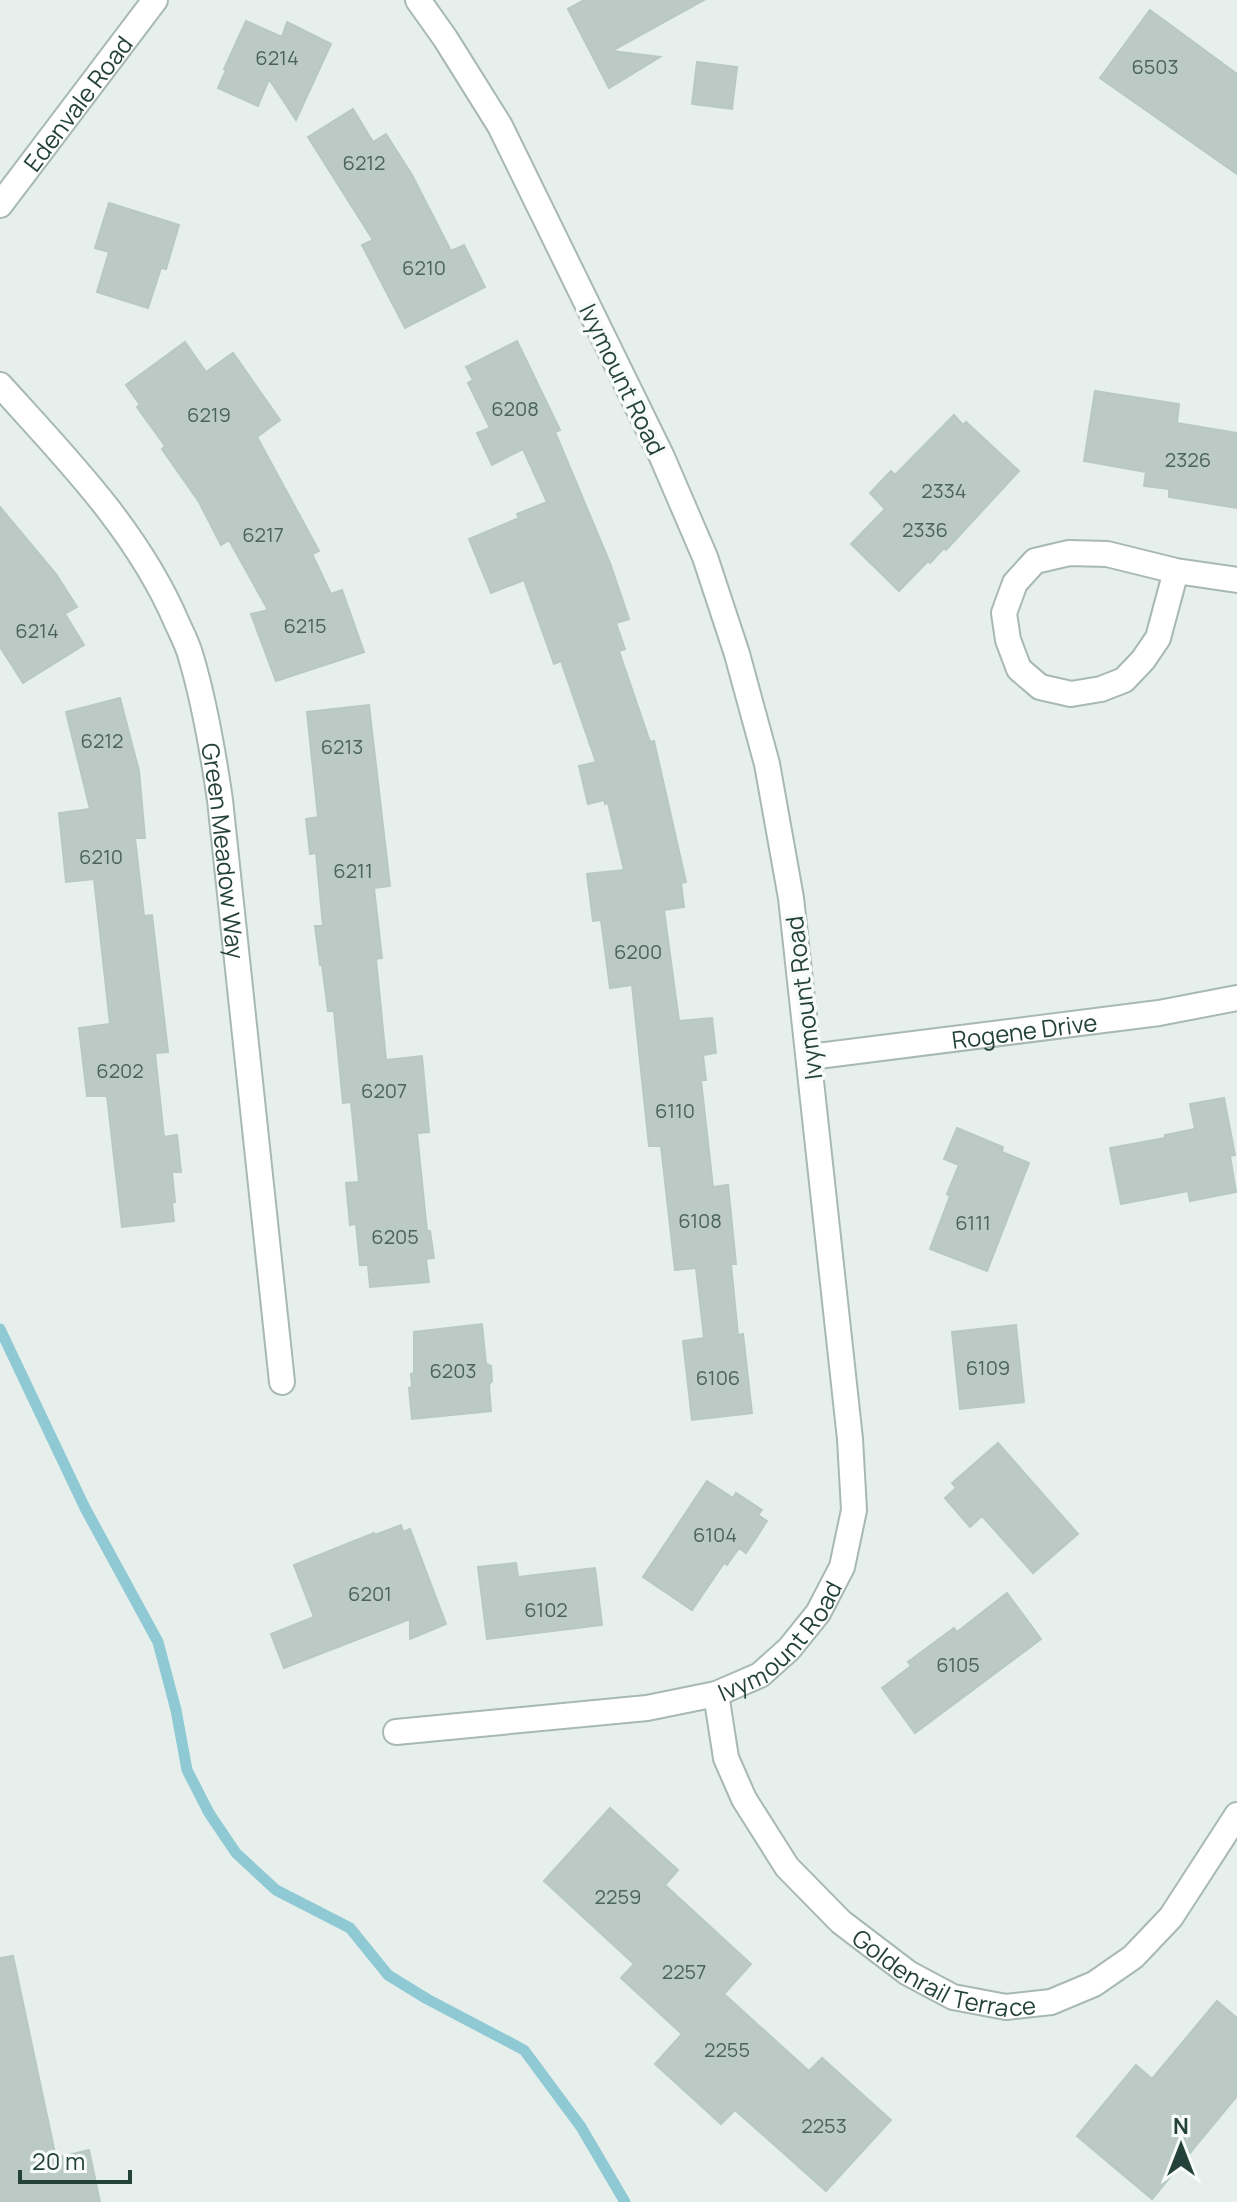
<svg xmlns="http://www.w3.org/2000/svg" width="1237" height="2202" viewBox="0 0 1237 2202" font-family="Manrope,sans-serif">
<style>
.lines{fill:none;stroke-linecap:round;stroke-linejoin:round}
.stream{stroke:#8ec9d4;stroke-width:11}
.building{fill:#bbcac4;stroke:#b8c9c2;stroke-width:2}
.minor-casing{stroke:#a8b8b2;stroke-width:28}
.minor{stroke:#fff;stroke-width:24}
.labels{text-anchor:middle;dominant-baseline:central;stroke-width:7;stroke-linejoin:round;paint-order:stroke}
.number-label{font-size:20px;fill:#4a645c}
.street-label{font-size:24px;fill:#24423a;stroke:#f7fbf9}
</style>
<rect width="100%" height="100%" fill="#e6efeb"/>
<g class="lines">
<!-- stream -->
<path class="stream" d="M 0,1329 L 85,1508 L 158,1642 L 176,1710 L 187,1770 L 209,1813 L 236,1853 L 276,1890 L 350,1928 L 388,1975 L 427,1999 L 524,2050 L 581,2127 L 625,2202"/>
</g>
<!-- building -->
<path class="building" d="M 584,0 L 704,0 L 612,51 L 660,57 L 609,88 L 568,9 Z
M 1150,10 L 1237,74 L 1237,174 L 1100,78 Z
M 246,21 L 282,37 L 287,22 L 331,44 L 296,120 L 269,79 L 258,106 L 218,88 L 226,70 L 224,69 Z
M 697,62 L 737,67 L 732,109 L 692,104 Z
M 353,109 L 373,142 L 386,134 L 412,175 L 451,251 L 464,245 L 485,287 L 405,328 L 362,245 L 373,240 L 308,137 Z
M 109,203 L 179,225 L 166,269 L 161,268 L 148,308 L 97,292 L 109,252 L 95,248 Z
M 517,341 L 560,430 L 555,432 L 610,563 L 629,619 L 616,623 L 625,649 L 619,651 L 650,742 L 654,741 L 686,882 L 681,883 L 684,907 L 664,910 L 679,1021 L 712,1018 L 716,1053 L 703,1055 L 706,1080 L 701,1080 L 713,1187 L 728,1185 L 736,1264 L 731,1264 L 738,1335 L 743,1334 L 752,1413 L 692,1420 L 683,1341 L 704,1338 L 696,1268 L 675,1270 L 661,1146 L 649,1146 L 632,985 L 610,988 L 601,920 L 593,921 L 587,874 L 624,870 L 608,803 L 605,804 L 604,800 L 588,804 L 579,766 L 596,762 L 561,661 L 554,664 L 524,580 L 491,593 L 469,539 L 519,518 L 517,514 L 547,502 L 523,449 L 492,465 L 477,433 L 490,428 L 468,383 L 473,380 L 466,367 Z
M 185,342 L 206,372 L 233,353 L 280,420 L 257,437 L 319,551 L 312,554 L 331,594 L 342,590 L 364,652 L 276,681 L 251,614 L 268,610 L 229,540 L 221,545 L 199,502 L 162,449 L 165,446 L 137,407 L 140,405 L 126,385 Z
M 1095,391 L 1179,404 L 1177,423 L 1237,433 L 1237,508 L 1169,497 L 1169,489 L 1144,486 L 1146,472 L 1084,461 Z
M 954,415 L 963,425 L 966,422 L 1019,471 L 946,550 L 944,548 L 930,563 L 928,561 L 899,591 L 851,544 L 885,509 L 870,493 L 891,471 L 895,475 Z
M 0,507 L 56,574 L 77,607 L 65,614 L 84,645 L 23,683 L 0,647 Z
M 120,698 L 139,771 L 145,838 L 135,838 L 144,916 L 152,915 L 168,1052 L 155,1053 L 164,1137 L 177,1135 L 181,1172 L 172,1172 L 175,1202 L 172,1202 L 174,1221 L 122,1227 L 107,1096 L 87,1096 L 79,1028 L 110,1024 L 94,879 L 66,882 L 59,813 L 90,809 L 66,712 Z
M 369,705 L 390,886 L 374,888 L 382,958 L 376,959 L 386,1060 L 422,1056 L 429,1132 L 417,1133 L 427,1231 L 430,1231 L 434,1258 L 426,1259 L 429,1282 L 370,1287 L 368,1265 L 360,1265 L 356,1224 L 350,1225 L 346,1183 L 359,1182 L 351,1102 L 343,1103 L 334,1011 L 328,1011 L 322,965 L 320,965 L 315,926 L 323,926 L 316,853 L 310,854 L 306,819 L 318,817 L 307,712 Z
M 1224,1098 L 1235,1155 L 1230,1156 L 1236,1192 L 1190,1201 L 1188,1191 L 1121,1204 L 1110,1148 L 1165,1138 L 1165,1135 L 1195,1129 L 1190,1104 Z
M 957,1128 L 1003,1147 L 1002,1152 L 1029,1163 L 987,1271 L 930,1249 L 950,1196 L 947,1194 L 959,1165 L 944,1159 Z
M 482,1324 L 486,1364 L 491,1366 L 492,1381 L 489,1385 L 491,1411 L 412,1419 L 409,1388 L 412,1387 L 411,1374 L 414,1373 L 414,1332 Z
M 1016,1325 L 1024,1402 L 960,1409 L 952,1332 Z
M 998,1443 L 1078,1534 L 1033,1573 L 982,1516 L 970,1527 L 945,1498 L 956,1488 L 952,1483 Z
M 707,1481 L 733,1498 L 736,1493 L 762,1510 L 758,1515 L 767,1521 L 746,1553 L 739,1548 L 727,1565 L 724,1563 L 692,1610 L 643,1577 Z
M 401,1525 L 403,1532 L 410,1529 L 446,1624 L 410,1639 L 410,1619 L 284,1668 L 271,1634 L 314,1617 L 294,1565 L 374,1533 L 375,1535 Z
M 516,1563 L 518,1577 L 595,1568 L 602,1625 L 487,1639 L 478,1567 Z
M 1007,1593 L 1041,1639 L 915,1733 L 882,1688 L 911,1666 L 908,1662 L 954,1628 L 957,1632 Z
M 610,1808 L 678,1870 L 665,1885 L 751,1964 L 724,1994 L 809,2071 L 822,2058 L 891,2120 L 826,2191 L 735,2110 L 721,2124 L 655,2064 L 682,2034 L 621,1978 L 634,1964 L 544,1881 Z
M 13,1956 L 56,2158 L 89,2150 L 100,2202 L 0,2202 L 0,1958 Z
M 1217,2001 L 1237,2018 L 1237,2096 L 1152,2199 L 1077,2136 L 1136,2065 L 1152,2079 Z"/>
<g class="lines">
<defs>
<g id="minor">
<path id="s1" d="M 0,205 L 155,0"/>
<path id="s2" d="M 0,385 C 66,458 138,531 177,623 C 182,634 188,645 191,657 C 205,704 213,752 220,800 L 282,1382"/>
<path d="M 1176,571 L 1158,638 L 1143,660 L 1124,680 L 1101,689 L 1071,694 L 1040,687 L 1019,669 L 1008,640 L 1004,613 L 1015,583 L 1035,561 L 1069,553 L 1107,554 L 1176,571 L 1237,580"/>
<path id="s3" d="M 810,1057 L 1159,1013 L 1237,998"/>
<path id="s4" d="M 716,1694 L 726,1758 L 744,1799 L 787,1867 L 841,1922 L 908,1973 L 953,1997 L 1006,2007 L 1051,2002 L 1094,1984 L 1133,1957 L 1171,1917 L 1237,1815"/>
<path id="s5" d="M 396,1732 L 647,1708 L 716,1694 L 760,1675 L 789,1649 L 818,1613 L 842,1567 L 854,1510 L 850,1439 L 791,898 L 767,764 L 737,654 L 705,557 L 662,457 L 500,126 L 445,38 L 418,0"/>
</g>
</defs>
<!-- minor casing -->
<use href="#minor" class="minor-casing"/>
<!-- minor -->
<use href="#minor" class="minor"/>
</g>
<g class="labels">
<!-- number labels -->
<g class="number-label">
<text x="277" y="57">6214</text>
<text x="1155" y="66">6503</text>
<text x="364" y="162">6212</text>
<text x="424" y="267">6210</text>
<text x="515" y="408">6208</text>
<text x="209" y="414">6219</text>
<text x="1188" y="459">2326</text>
<text x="944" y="490">2334</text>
<text x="925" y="529">2336</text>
<text x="263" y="534">6217</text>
<text x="305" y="625">6215</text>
<text x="37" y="630">6214</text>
<text x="102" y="740">6212</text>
<text x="342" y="746">6213</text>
<text x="101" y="856">6210</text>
<text x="353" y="870">6211</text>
<text x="638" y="951">6200</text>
<text x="120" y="1070">6202</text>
<text x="384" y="1090">6207</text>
<text x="675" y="1110">6110</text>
<text x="700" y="1220">6108</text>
<text x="973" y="1222">6111</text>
<text x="395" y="1236">6205</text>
<text x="988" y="1367">6109</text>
<text x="453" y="1370">6203</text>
<text x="718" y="1377">6106</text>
<text x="715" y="1534">6104</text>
<text x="370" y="1593">6201</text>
<text x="546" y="1609">6102</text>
<text x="958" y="1664">6105</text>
<text x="618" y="1896">2259</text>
<text x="684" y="1971">2257</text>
<text x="727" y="2049">2255</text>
<text x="824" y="2125">2253</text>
</g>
<!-- street labels -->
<g class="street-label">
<text stroke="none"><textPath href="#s1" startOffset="128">Edenvale Road</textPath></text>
<text transform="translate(623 379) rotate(64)">Ivymount Road</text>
<text stroke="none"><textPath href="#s2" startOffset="532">Green Meadow Way</textPath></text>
<text transform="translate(803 998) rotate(-97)">Ivymount Road</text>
<text stroke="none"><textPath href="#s3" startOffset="216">Rogene Drive</textPath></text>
<text stroke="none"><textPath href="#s5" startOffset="408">Ivymount Road</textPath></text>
<text stroke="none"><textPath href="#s4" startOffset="386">Goldenrail Terrace</textPath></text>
</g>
</g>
<!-- north arrow -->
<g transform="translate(1181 2146)" stroke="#f7fbf9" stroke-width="6" paint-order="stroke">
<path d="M0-6L14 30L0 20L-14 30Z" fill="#24423a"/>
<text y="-12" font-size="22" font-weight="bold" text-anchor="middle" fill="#24423a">N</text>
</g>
<!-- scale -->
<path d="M20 2170v12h110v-12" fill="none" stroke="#24423a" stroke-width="4"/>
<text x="32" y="2170" font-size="24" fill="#24423a" stroke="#f7fbf9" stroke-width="6" paint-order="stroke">20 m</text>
</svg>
